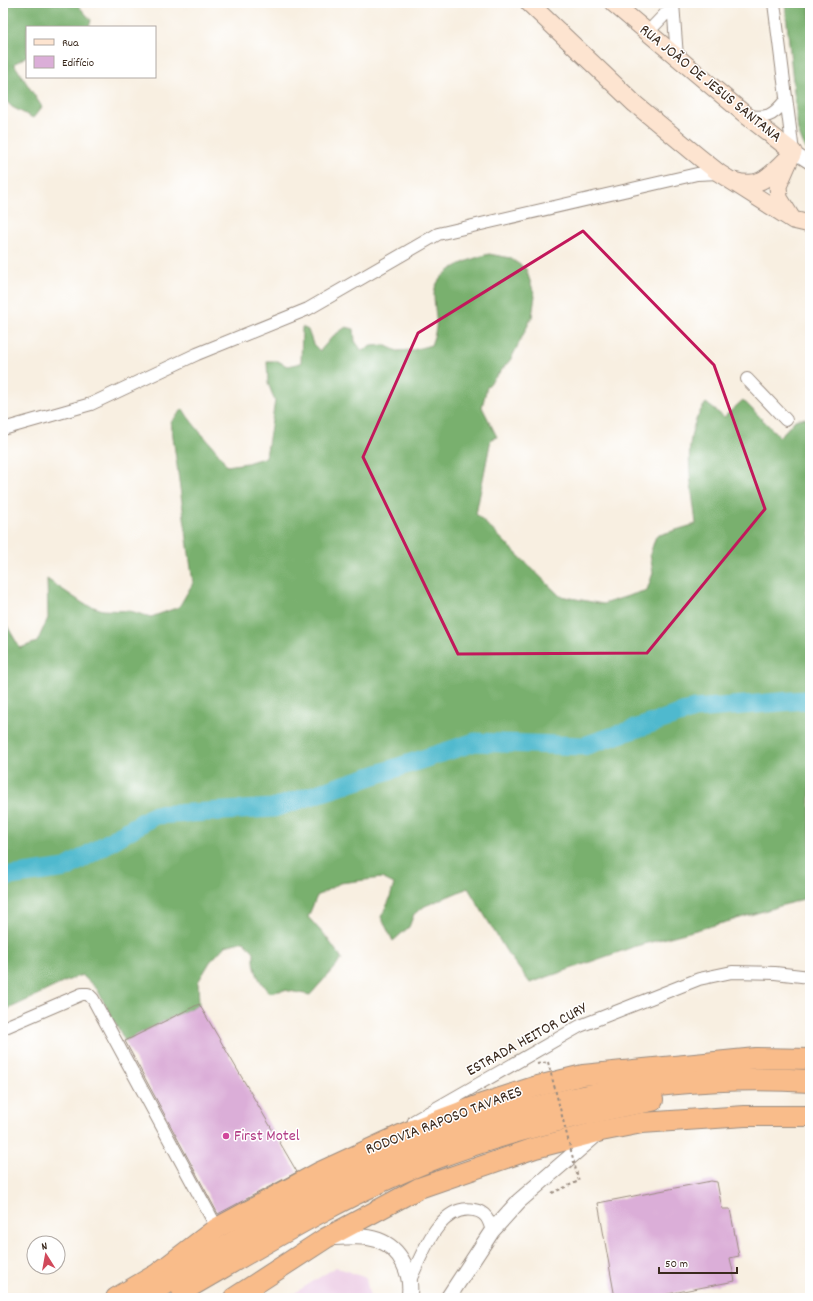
<svg xmlns="http://www.w3.org/2000/svg" width="813" height="1301" viewBox="0 0 813 1301" font-family="Dekko,sans-serif">
<style>
.built{fill:#eed0e7}
.forest{fill:#79b06e;stroke:#5a6d46}
.lines{fill:none;stroke-linecap:round;stroke-linejoin:round}
.river{stroke:#50b9ce;stroke-width:19}
.building{fill:#dbaed8}
.minor-casing{stroke:#9a8c80;stroke-width:14}
.tertiary-casing{stroke:#9a8c80;stroke-width:17}
.secondary-casing{stroke:#9a8c80;stroke-width:19}
.trunk-casing{stroke:#9a8c80;stroke-width:22}
.motorway-casing{stroke:#9a8c80;stroke-width:24}
.path{stroke:#9a8c80;stroke-width:2;stroke-dasharray:3 3;stroke-linecap:butt}
.minor{stroke:#fff;stroke-width:12}
.tertiary{stroke:#fff;stroke-width:15}
.secondary{stroke:#fde4d0;stroke-width:17}
.trunk{stroke:#f9bc8a;stroke-width:20}
.motorway{stroke:#f9bc8a;stroke-width:22}
.path-bridge{stroke:#9a8c80;stroke-width:2;stroke-dasharray:3 3;stroke-linecap:butt}
.marked{fill:none;stroke:#c2185b;stroke-width:3;stroke-linejoin:round}
.hotel-dot{fill:#d1479c;stroke:#fff;stroke-width:1.5}
.labels{text-anchor:middle;dominant-baseline:central;stroke-width:3;stroke-linejoin:round;paint-order:stroke}
.street-label{font-size:16px;fill:#3b2a1e;stroke:#fff}
.hotel-label{font-size:16px;fill:#b23c85;stroke:#fff;text-anchor:start}
</style>
<rect width="100%" height="100%" fill="#fff"/>
<filter id="ink" filterUnits="userSpaceOnUse"><feTurbulence type="fractalNoise" baseFrequency=".025" numOctaves="2"/><feDisplacementMap in="SourceGraphic" scale="8" xChannelSelector="R" yChannelSelector="G"/><feConvolveMatrix kernelMatrix="1 2 1 2 8 2 1 2 1" color-interpolation-filters="sRGB"/></filter>
<filter id="wash" filterUnits="userSpaceOnUse"><feTurbulence type="fractalNoise" baseFrequency=".012" numOctaves="4" result="noise"/><feDisplacementMap in="SourceGraphic" scale="16" xChannelSelector="R" yChannelSelector="G"/><feGaussianBlur stdDeviation="0.9" result="paint"/><feColorMatrix in="noise" values="0 0 0 0 0 0 0 0 0 0 0 0 0 0 0 0 0 1.4 0 .05"/><feComposite in="paint" operator="in"/></filter>
<g filter="url(#wash)">
<rect width="100%" height="100%" fill="#f8efe1"/>
<!-- built -->
<path class="built" d="M 336,1267 L 366,1278 L 370,1298 L 287,1298 Z"/>
<!-- forest -->
<path class="forest" d="M 3,3 L 76,3 L 91,20 L 89,27 L 27,27 L 27,56 L 14,64 L 42,107 L 33,118 L 12,107 L 3,98 Z
M 785,3 L 810,3 L 810,150 L 805,149 L 798,131 Z
M 489,254 L 510,258 L 526,269 L 535,296 L 532,317 L 511,359 L 487,387 L 482,407 L 497,437 L 491,439 L 476,514 L 560,596 L 603,604 L 647,590 L 653,573 L 650,554 L 656,536 L 696,524 C 692,485 679,436 706,403 L 724,417 L 743,400 L 780,437 L 795,420 L 805,418 L 810,423 L 810,897 L 730,921 L 636,946 L 530,983 L 508,954 L 468,888 L 425,906 L 414,914 L 409,927 L 393,941 L 381,917 L 389,901 L 394,884 L 382,878 L 340,883 L 317,896 L 308,917 L 327,938 L 342,959 L 310,995 L 284,990 L 269,993 C 258,979 253,970 254,952 L 244,941 L 225,946 L 210,962 L 198,982 L 199,1004 L 125,1041 L 97,989 L 82,975 C 54,985 30,1000 3,1011 L 3,619 L 20,648 L 37,642 L 48,618 L 47,579 L 84,604 L 103,610 L 130,611 L 151,617 L 179,607 L 193,583 L 171,422 L 183,409 C 195,430 215,445 227,466 L 247,463 L 266,457 L 275,401 L 268,383 L 267,361 L 278,361 L 287,366 L 301,363 L 302,327 L 308,330 L 313,344 L 320,351 L 333,336 L 346,327 L 354,329 L 355,341 L 362,351 L 371,346 L 384,345 L 397,351 L 413,350 L 431,345 C 440,322 435,319 434,296 C 433,271 470,259 489,254 Z"/>
<g class="lines">
<!-- river -->
<path class="river" d="M 3,877 L 66,868 L 155,815 L 274,808 L 475,742 L 584,746 L 694,709 L 805,700 L 810,702"/>
</g>
<g id="blocks">
<!-- building -->
<path class="building" d="M 199,1004 L 297,1172 L 218,1214 L 125,1041 Z
M 711,1181 L 717,1182 L 722,1209 L 730,1209 L 739,1256 L 730,1258 L 735,1281 L 647,1298 L 615,1298 L 598,1203 Z"/>
</g>
</g>
<g filter="url(#ink)">
<use href="#blocks" fill-opacity="0" stroke="#9a8c80" stroke-width="1"/>
<g class="lines">
<defs>
<path id="minor" d="M 673,3 L 677,57
M 774,3 L 793,152 L 810,163
M 647,33 L 673,6
M 747,116 C 767,118 772,117 785,101
M 747,379 L 786,420
M 3,429 L 91,404 L 197,354 L 308,309 L 438,234 L 697,174 L 719,173
M 3,1028 L 82,994 L 88,994 L 93,999 L 217,1228
M 414,1121 L 580,1026 L 699,979 L 732,972 L 775,973 L 810,977
M 410,1280 C 422,1255 439,1203 474,1210 C 486,1212 489,1220 492,1231"/>
<path id="tertiary" d="M 329,1238 C 345,1237 363,1235 378,1240 C 401,1248 413,1275 409,1298
M 448,1298 L 492,1231 L 519,1201 L 598,1133"/>
<path id="secondary" d="M 529,3 L 635,104 L 699,157 L 719,173 L 793,220 L 810,224
M 613,3 L 747,116 L 793,152 L 778,186 L 779,198 L 791,217
M 734,181 C 760,189 769,176 786,160"/>
<path id="trunk" d="M 116,1298 L 157,1274 L 217,1228 L 320,1172 L 407,1132 L 482,1104 L 534,1087 L 583,1075 L 756,1058 L 810,1059
M 234,1298 L 326,1238 L 419,1188 L 535,1148 L 601,1131 L 642,1123 L 745,1116 L 810,1116"/>
<path id="motorway" d="M 183,1290 C 263,1244 343,1194 430,1160 C 502,1132 576,1114 652,1100
M 142,1298 C 220,1249 300,1202 383,1163 C 515,1101 665,1072 810,1081"/>
</defs>
<!-- minor casing -->
<use href="#minor" class="minor-casing"/>
<!-- tertiary casing -->
<use href="#tertiary" class="tertiary-casing"/>
<!-- secondary casing -->
<use href="#secondary" class="secondary-casing"/>
<!-- trunk casing -->
<use href="#trunk" class="trunk-casing"/>
<!-- motorway casing -->
<use href="#motorway" class="motorway-casing"/>
<!-- path -->
<path class="path" d="M 537,1064 L 548,1062
M 552,1193 L 579,1181 L 576,1170"/>
<!-- minor -->
<use href="#minor" class="minor"/>
<!-- tertiary -->
<use href="#tertiary" class="tertiary"/>
<!-- secondary -->
<use href="#secondary" class="secondary"/>
<!-- trunk -->
<use href="#trunk" class="trunk"/>
<!-- motorway -->
<use href="#motorway" class="motorway"/>
<!-- path-bridge -->
<path class="path-bridge" d="M 548,1062 L 576,1170"/>
</g>
</g>
<!-- marked area -->
<path class="marked" d="M 583,231 L 714,365 L 765,509 L 647,653 L 458,654 L 363,457 L 418,333 Z"/>
<!-- markers -->
<circle class="hotel-dot" cx="226" cy="1136" r="4"/>
<g class="labels">
<!-- street labels -->
<g class="street-label">
<text transform="translate(710 84) rotate(39)">RUA JOÃO DE JESUS SANTANA</text>
<text transform="translate(527 1040) rotate(-29)">ESTRADA HEITOR CURY</text>
<text transform="translate(444 1121) rotate(-21)">RODOVIA RAPOSO TAVARES</text>
</g>
<!-- hotel labels -->
<g class="hotel-label">
<text x="234" y="1136">First Motel</text>
</g>
</g>
<!-- margin -->
<rect width="813" height="1301" fill="none" stroke="#fff" stroke-width="16"/>
<!-- legend -->
<rect x="26" y="26" width="130" height="52" fill="#ffffff" stroke="#b1aaa5"/>
<rect x="34" y="39" width="20" height="6" fill="#fde4d0" stroke="#b1aaa5"/>
<text x="62" y="46" font-size="12" fill="#3b2a1e">Rua</text>
<rect x="34" y="56" width="20" height="12" fill="#dbaed8" stroke="#b1aaa5"/>
<text x="62" y="66" font-size="12" fill="#3b2a1e">Edifício</text>
<!-- north arrow -->
<g transform="translate(46 1255) rotate(349)"><circle r="19" fill="#ffffff" stroke="#b1aaa5"/>
<path d="M0-3L7 15L0 10L-7 15Z" fill="#d1495b"/>
<text y="-6" font-size="11" font-weight="bold" text-anchor="middle" fill="#3b2a1e">N</text>
</g>
<!-- scale -->
<path d="M659 1267v6h78v-6" fill="none" stroke="#3b2a1e" stroke-width="2"/>
<text x="665" y="1267" font-size="12" fill="#3b2a1e" stroke="#ffffff" stroke-width="3" paint-order="stroke">50 m</text>
</svg>
